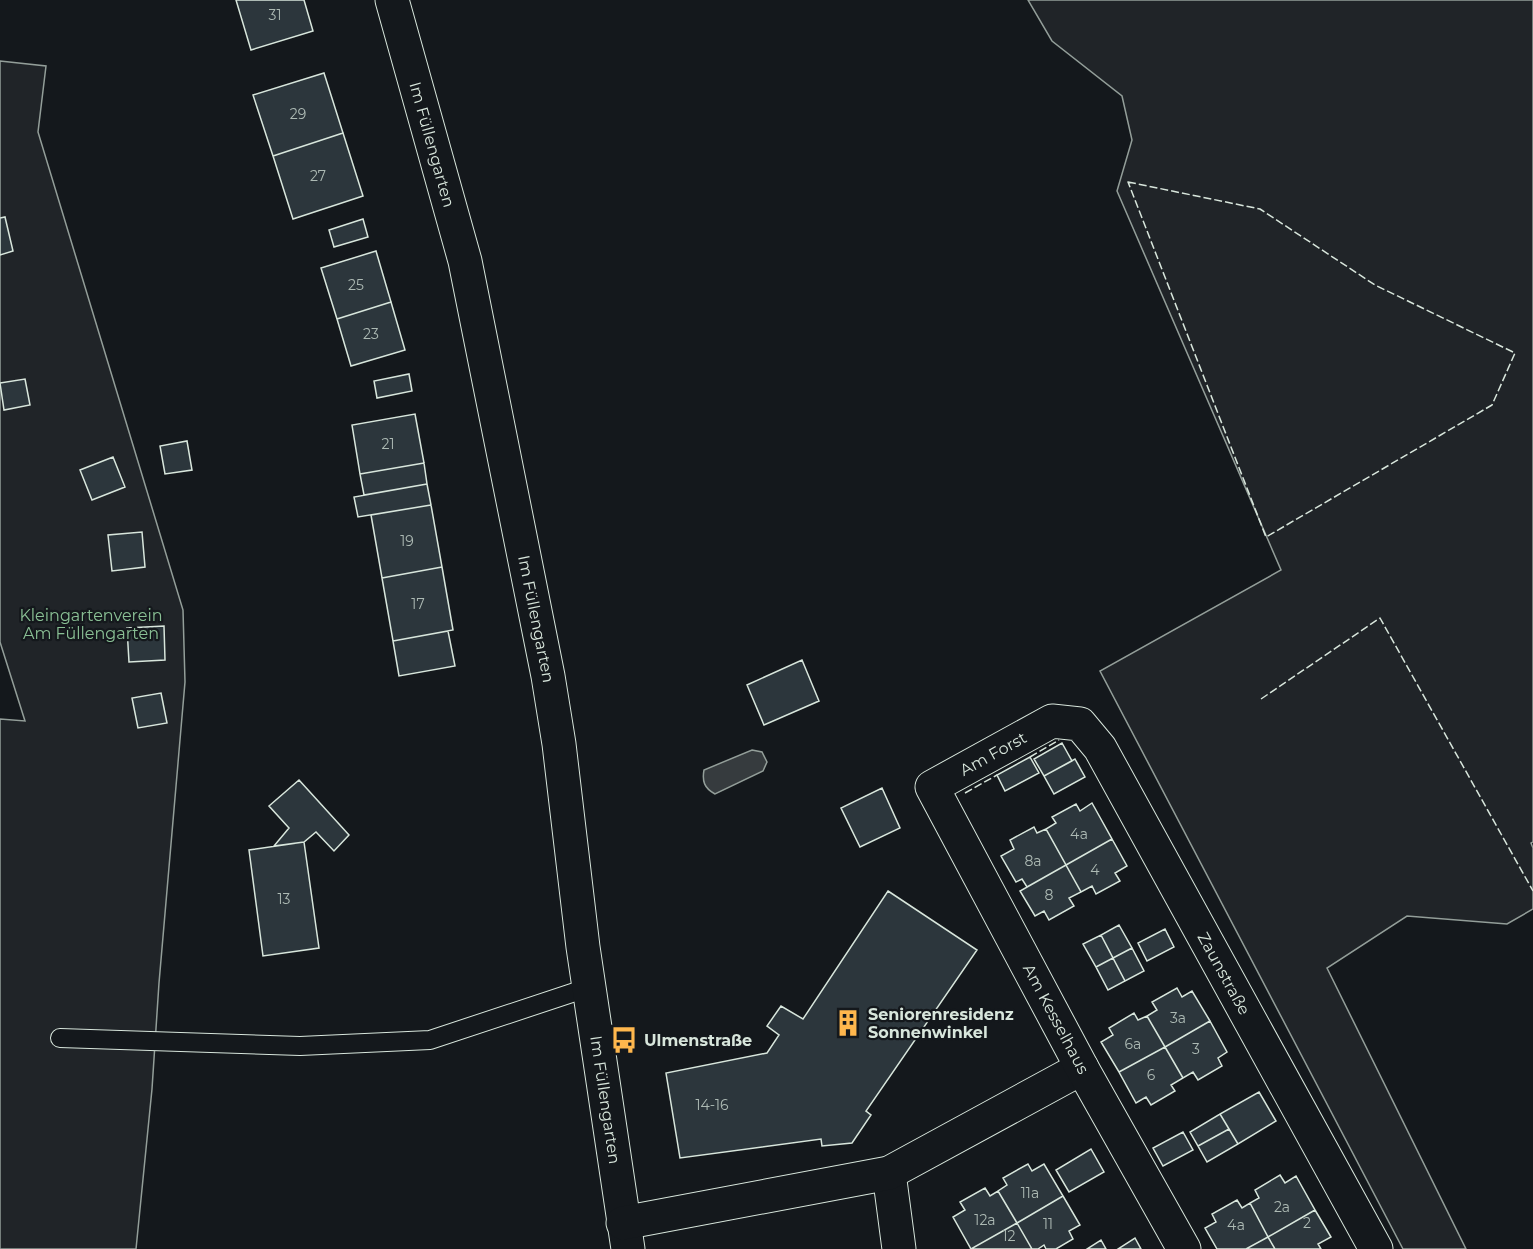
<svg xmlns="http://www.w3.org/2000/svg" width="1533" height="1249" viewBox="0 0 1533 1249" font-family="Montserrat,sans-serif">
<style>
.green{fill:#202428;stroke:#939e99;stroke-width:1.5}
.water{fill:#363b3e;stroke:#939e99;stroke-width:1.5}
.building{fill:#2c363c;stroke:#d8e6dc;stroke-width:1.5}
.lines{fill:none;stroke-linecap:round;stroke-linejoin:round}
.service-casing{stroke:#d8e6dc;stroke-width:20}
.minor-casing{stroke:#d8e6dc;stroke-width:35}
.service{stroke:#14181c;stroke-width:18}
.minor{stroke:#14181c;stroke-width:33}
.fence{stroke:#d8e6dc;stroke-width:1.5;stroke-dasharray:8 3;stroke-linecap:butt}
.labels{text-anchor:middle;dominant-baseline:central;stroke-width:4.5;stroke-linejoin:round;paint-order:stroke}
.number-label{font-size:14px;fill:#adbab4}
.street-label{font-size:16px;fill:#d8e6dc;stroke:#14181c}
.park-label{font-size:16px;fill:#8ac095;stroke:#14181c}
.poi-label{font-size:16px;font-weight:bold;fill:#d8e6dc;stroke:#14181c;text-anchor:start}
</style>
<rect width="100%" height="100%" fill="#14181c"/>
<!-- green -->
<path class="green" d="M 1028,0 L 1533,0 L 1533,842 L 1531,843 L 1533,848 L 1533,909 L 1507,924 L 1407,916 L 1327,968 L 1466,1249 L 1403,1249 L 1100,671 L 1281,570 L 1117,191 L 1132,140 L 1122,96 L 1052,41 Z
M 0,61 L 46,66 L 38,132 L 183,610 L 185,682 L 159,983 L 152,1089 L 136,1249 L 0,1249 L 0,719 L 25,721 L 0,642 Z"/>
<!-- water -->
<path class="water" d="M 752,750 L 762,752 L 767,762 L 763,771 L 715,794 C 704,788 702,781 704,770 Z"/>
<!-- building -->
<path class="building" d="M 236,0 L 304,0 L 313,31 L 251,50 Z
M 324,73 L 343,133 L 273,156 L 253,95 Z
M 343,133 L 363,196 L 293,219 L 273,156 Z
M 5,217 L 13,251 L 0,255 L 0,218 Z
M 363,219 L 368,237 L 334,247 L 329,230 Z
M 376,251 L 391,302 L 337,319 L 321,268 Z
M 391,302 L 405,350 L 351,366 L 337,319 Z
M 409,374 L 412,391 L 377,398 L 374,381 Z
M 25,379 L 30,405 L 4,410 L 0,383 Z
M 415,414 L 424,463 L 360,474 L 352,425 Z
M 187,441 L 192,470 L 165,474 L 160,446 Z
M 113,457 L 125,487 L 92,500 L 80,470 Z
M 424,463 L 427,484 L 364,495 L 360,474 Z
M 427,484 L 431,505 L 358,517 L 354,497 Z
M 431,505 L 442,567 L 382,578 L 371,515 Z
M 142,532 L 145,567 L 112,571 L 108,535 Z
M 442,567 L 453,630 L 393,641 L 382,578 Z
M 164,626 L 165,660 L 129,662 L 127,628 Z
M 448,631 L 455,666 L 399,676 L 393,641 Z
M 802,660 L 819,701 L 764,725 L 747,685 Z
M 161,693 L 167,723 L 138,728 L 132,698 Z
M 1062,743 L 1072,761 L 1044,776 L 1034,759 Z
M 1030,757 L 1039,773 L 1005,791 L 997,775 Z
M 1075,759 L 1085,777 L 1054,794 L 1044,776 Z
M 299,780 L 349,835 L 334,851 L 316,832 L 304,842 L 274,846 L 289,828 L 269,806 Z
M 882,788 L 900,828 L 860,847 L 841,808 Z
M 1092,803 L 1112,839 L 1066,865 L 1046,829 L 1056,823 L 1052,817 L 1076,804 L 1080,811 Z
M 1034,827 L 1037,833 L 1046,829 L 1066,865 L 1027,887 L 1022,879 L 1016,882 L 1001,856 L 1014,849 L 1010,840 Z
M 1112,839 L 1127,866 L 1115,873 L 1120,881 L 1096,894 L 1092,886 L 1081,892 L 1066,865 Z
M 304,842 L 319,948 L 263,956 L 249,850 Z
M 1066,865 L 1081,892 L 1069,898 L 1074,906 L 1049,920 L 1044,911 L 1035,916 L 1020,891 Z
M 888,891 L 977,950 L 866,1111 L 871,1115 L 852,1143 L 822,1146 L 821,1139 L 680,1158 L 666,1073 L 767,1053 L 779,1035 L 767,1026 L 781,1006 L 803,1019 Z
M 1119,925 L 1132,948 L 1113,958 L 1101,935 Z
M 1165,929 L 1174,947 L 1147,961 L 1138,943 Z
M 1101,935 L 1113,958 L 1096,967 L 1083,944 Z
M 1132,948 L 1144,971 L 1125,981 L 1113,958 Z
M 1113,958 L 1125,981 L 1108,990 L 1096,967 Z
M 1177,988 L 1182,997 L 1192,991 L 1210,1021 L 1165,1047 L 1147,1016 L 1157,1010 L 1152,1002 Z
M 1134,1013 L 1138,1020 L 1147,1016 L 1165,1047 L 1119,1072 L 1101,1042 L 1113,1035 L 1109,1028 Z
M 1210,1021 L 1227,1052 L 1218,1058 L 1222,1066 L 1198,1080 L 1193,1072 L 1183,1078 L 1165,1047 Z
M 1165,1047 L 1183,1078 L 1171,1085 L 1175,1091 L 1151,1105 L 1146,1097 L 1136,1103 L 1119,1072 Z
M 1259,1092 L 1276,1121 L 1238,1144 L 1220,1114 Z
M 1220,1114 L 1229,1129 L 1198,1146 L 1190,1132 Z
M 1229,1129 L 1238,1144 L 1207,1162 L 1198,1146 Z
M 1183,1132 L 1193,1150 L 1163,1166 L 1153,1148 Z
M 1091,1149 L 1104,1172 L 1069,1192 L 1056,1170 Z
M 1028,1164 L 1032,1171 L 1044,1164 L 1063,1196 L 1017,1223 L 998,1191 L 1007,1185 L 1003,1178 Z
M 1280,1175 L 1285,1183 L 1296,1176 L 1315,1210 L 1268,1237 L 1250,1203 L 1259,1198 L 1255,1190 Z
M 985,1188 L 990,1196 L 998,1191 L 1017,1223 L 971,1249 L 953,1217 L 965,1210 L 960,1202 Z
M 1063,1196 L 1080,1225 L 1069,1231 L 1073,1239 L 1056,1249 L 1046,1249 L 1044,1245 L 1038,1249 L 1032,1249 L 1017,1223 Z
M 1237,1200 L 1242,1208 L 1250,1203 L 1268,1237 L 1246,1249 L 1217,1249 L 1205,1228 L 1216,1222 L 1212,1214 Z
M 1315,1210 L 1331,1237 L 1318,1244 L 1321,1249 L 1275,1249 L 1268,1237 Z
M 1017,1223 L 1032,1249 L 971,1249 Z
M 1268,1237 L 1275,1249 L 1246,1249 Z
M 1135,1238 L 1141,1249 L 1118,1249 Z
M 1101,1240 L 1106,1249 L 1087,1249 Z"/>
<g class="lines">
<defs>
<path id="service" d="M 60,1038 L 300,1046 L 430,1040 L 590,987"/>
<g id="minor">
<path id="s1" d="M 392,0 L 465,261 L 548,676 L 559,744 L 583,947 L 628,1249"/>
<path d="M 889,1173 L 899,1249"/>
<path d="M 623,1223 L 889,1173 L 1082,1068"/>
<path id="s2" d="M 1184,1249 L 1082,1068 L 932,787 L 1052,721 L 1080,724 L 1100,748 L 1376,1249"/>
</g>
</defs>
<!-- service casing -->
<use href="#service" class="service-casing"/>
<!-- minor casing -->
<use href="#minor" class="minor-casing"/>
<!-- service -->
<use href="#service" class="service"/>
<!-- minor -->
<use href="#minor" class="minor"/>
<!-- fence -->
<path class="fence" d="M 1128,182 L 1260,209 L 1375,285 L 1515,353 L 1492,405 L 1266,537 Z
M 1261,699 L 1380,618 L 1533,891
M 1030,757 L 1059,740
M 965,793 L 997,775"/>
</g>
<!-- icons -->
<defs>
<symbol id="building-bare" viewBox="-9 -9 18 18"><path d="M-4-6H4V6H1V3H-1V6H-4ZM-2.5-4.3h1.7v1.8h-1.7ZM.8-4.3h1.7v1.8H.8ZM-2.5-1h1.7V.8h-1.7ZM.8-1h1.7V.8H.8Z" fill="#ffb74d" stroke="#14181c" stroke-width="2.5" paint-order="stroke"/></symbol>
<symbol id="bus-bare" viewBox="-9 -9 18 18"><path d="M-5-6H5V4H4V6H2V4H-2V6H-4V4H-5ZM-3.5-4V0h7V-4ZM-3.5 1.2v1.5H-2V1.2ZM2 1.2v1.5H3.5V1.2Z" fill="#ffb74d" stroke="#14181c" stroke-width="2.5" paint-order="stroke"/></symbol>
</defs>
<g fill-rule="evenodd">
<use href="#building-bare" x="829" y="1004" width="38" height="38"/>
<use href="#bus-bare" x="605" y="1021" width="38" height="38"/>
</g>
<g class="labels">
<!-- number labels -->
<g class="number-label">
<text x="275" y="15">31</text>
<text x="298" y="114">29</text>
<text x="318" y="176">27</text>
<text x="356" y="285">25</text>
<text x="371" y="334">23</text>
<text x="388" y="444">21</text>
<text x="407" y="541">19</text>
<text x="418" y="604">17</text>
<text x="1079" y="834">4a</text>
<text x="1033" y="861">8a</text>
<text x="1095" y="870">4</text>
<text x="1049" y="895">8</text>
<text x="284" y="899">13</text>
<text x="1178" y="1018">3a</text>
<text x="1133" y="1044">6a</text>
<text x="1196" y="1049">3</text>
<text x="1151" y="1075">6</text>
<text x="712" y="1105">14-16</text>
<text x="1030" y="1193">11a</text>
<text x="1282" y="1207">2a</text>
<text x="985" y="1220">12a</text>
<text x="1307" y="1223">2</text>
<text x="1048" y="1224">11</text>
<text x="1236" y="1225">4a</text>
<text x="1009" y="1236">12</text>
</g>
<!-- street labels -->
<g class="street-label">
<text stroke="none"><textPath href="#s1" startOffset="150">Im Füllengarten</textPath></text>
<text stroke="none"><textPath href="#s1" startOffset="636">Im Füllengarten</textPath></text>
<text stroke="none"><textPath href="#s2" startOffset="596">Am Forst</textPath></text>
<text stroke="none"><textPath href="#s2" startOffset="980">Zaunstraße</textPath></text>
<text transform="translate(1056 1019) rotate(62)">Am Kesselhaus</text>
<text stroke="none"><textPath href="#s1" startOffset="1122">Im Füllengarten</textPath></text>
</g>
<!-- park labels -->
<g class="park-label">
<text x="91" y="615">Kleingartenverein<tspan x="91" dy="18">Am Füllengarten</tspan></text>
</g>
<!-- poi labels -->
<g class="poi-label">
<text x="868" y="1014">Seniorenresidenz<tspan x="868" dy="18">Sonnenwinkel</tspan></text>
<text x="644" y="1040">Ulmenstraße</text>
</g>
</g>
</svg>
